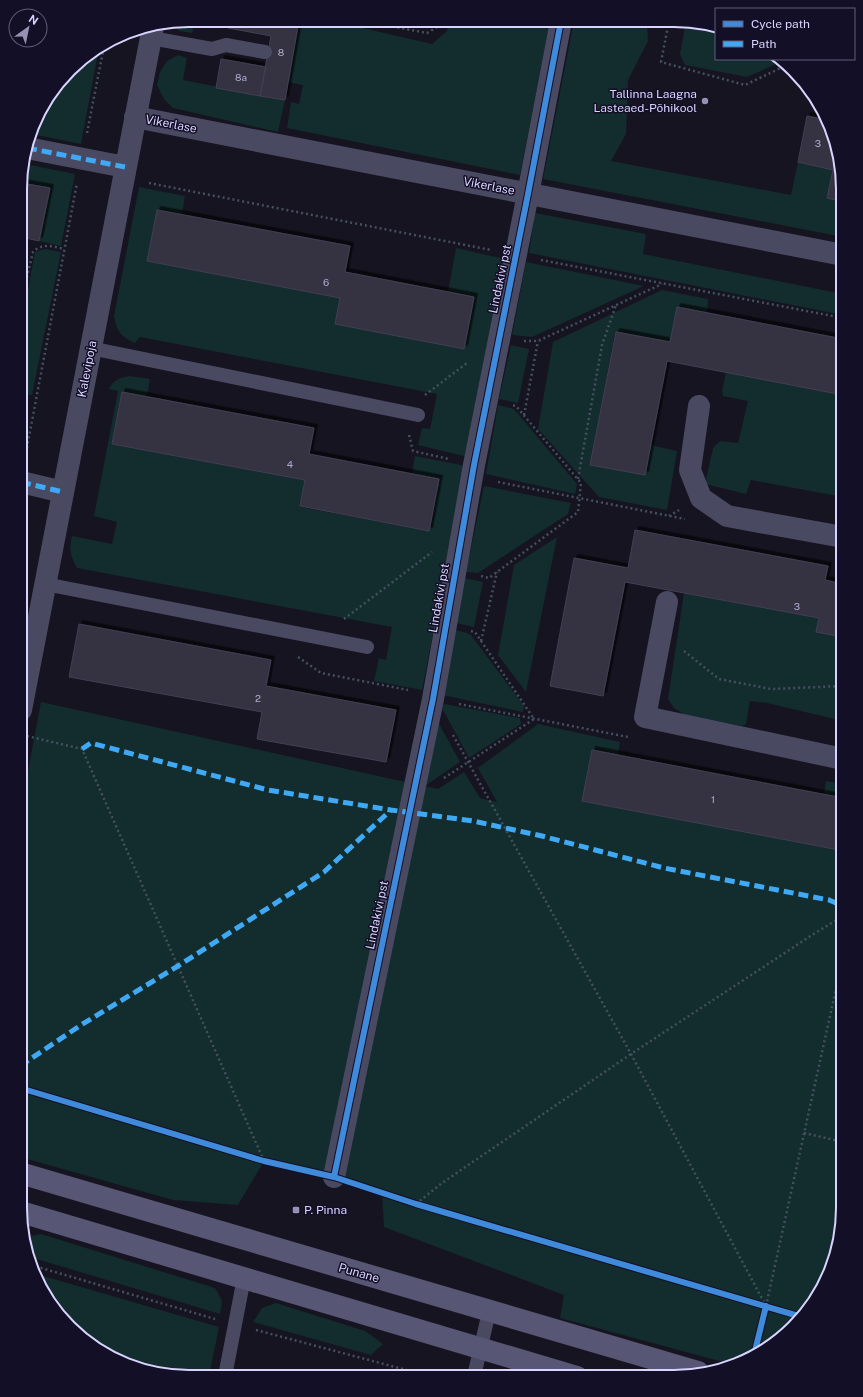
<svg xmlns="http://www.w3.org/2000/svg" width="863" height="1397" viewBox="0 0 863 1397" font-family="'Public Sans',sans-serif">
<style>
.green{fill:#132c2d}
.building{fill:#343243;stroke:#433f54;filter:url(#shadow)}
.lines{fill:none;stroke-linecap:round;stroke-linejoin:round}
.path{stroke:#44505f;stroke-width:2.5;stroke-dasharray:2 3;stroke-linecap:butt}
.lane{stroke:#4a4962;stroke-width:14}
.street{stroke:#4a4962;stroke-width:22}
.secondary{stroke:#575674;stroke-width:22}
.quiet{stroke:#3fa9f5;stroke-width:5;stroke-dasharray:10 5;stroke-linecap:butt}
.cycleway-casing{stroke:#130f26;stroke-width:8}
.cycleway{stroke:#408adc;stroke-width:6}
.poi-dot{fill:#9591b1;stroke:#130f26;stroke-width:1.5}
.labels{text-anchor:middle;dominant-baseline:central;stroke-width:3;stroke-linejoin:round;paint-order:stroke}
.number-label{font-size:10px;fill:#b0acd0}
.poi-label{font-size:12px;fill:#d9d4ff;stroke:#130f26;text-anchor:end}
.street-label{font-size:12px;fill:#d9d4ff;stroke:#130f26}
.rim{fill:none;stroke:#d9d4ff;stroke-width:2}
</style>
<defs>
<filter id="shadow"><feDropShadow dx="3.5" dy="-3.5" stdDeviation="0" flood-color="#0009"/></filter>
</defs>
<rect width="100%" height="100%" fill="#161421"/>
<!-- green -->
<path class="green" d="M 189,20 L 195,20 L 192,33 L 179,31 L 173,23 Z
M 299,20 L 328,20 L 432,44 L 447,31 L 449,21 L 550,21 L 520,175 L 287,128 L 291,102 L 299,104 L 303,85 L 288,82 Z
M 574,21 L 647,21 L 648,41 L 628,80 L 626,134 L 611,161 L 791,195 L 798,162 L 833,170 L 827,198 L 843,202 L 843,237 L 543,179 Z
M 686,21 L 696,21 L 716,27 L 716,59 L 781,59 L 783,61 L 747,77 L 685,65 L 680,54 Z
M 99,48 L 81,144 L 32,134 L 38,114 L 77,62 Z
M 178,55 L 187,58 L 183,80 L 285,100 L 278,132 L 173,108 L 164,99 L 157,85 L 160,72 L 167,61 Z
M 25,164 L 75,174 L 61,246 L 39,241 L 50,188 L 21,183 Z
M 139,187 L 185,196 L 182,215 L 157,210 L 147,261 L 340,298 L 335,324 L 463,349 L 473,297 L 448,292 L 456,248 L 505,259 L 468,457 L 418,445 L 422,428 L 430,429 L 437,394 L 140,337 L 135,343 C 120,336 117,332 114,316 Z
M 535,213 L 646,234 L 643,254 L 843,294 L 843,315 L 529,253 Z
M 45,249 L 61,252 L 32,395 L 21,393 L 21,326 L 35,252 Z
M 526,262 L 644,286 L 532,337 L 512,335 Z
M 662,290 L 708,299 L 707,313 L 677,307 L 670,342 L 615,333 L 590,465 L 645,475 L 651,445 L 677,451 L 667,510 L 599,497 L 538,429 L 553,342 Z
M 511,345 L 529,349 L 518,403 L 499,399 Z
M 726,372 L 843,395 L 843,497 L 751,480 L 746,494 L 705,484 L 713,448 L 720,441 L 738,443 L 748,401 L 723,396 L 722,391 Z
M 129,376 L 150,379 L 147,396 L 122,392 L 112,444 L 305,480 L 300,507 L 428,531 L 412,474 L 415,456 L 466,466 L 422,690 L 374,681 L 379,658 L 386,660 L 392,627 L 77,568 C 70,555 69,550 72,536 L 112,544 L 117,522 L 94,516 L 118,391 L 109,389 C 113,380 120,378 129,376 Z
M 498,405 L 514,409 L 577,484 L 575,494 L 486,474 Z
M 484,486 L 571,503 L 568,514 L 478,573 L 466,572 Z
M 557,537 L 526,692 L 498,655 L 514,565 Z
M 464,578 L 483,582 L 474,627 L 456,623 Z
M 684,593 L 819,618 L 816,632 L 843,637 L 843,721 L 767,703 L 750,701 L 746,724 L 742,726 L 685,715 L 674,708 L 668,699 Z
M 454,630 L 464,632 L 471,635 L 524,706 L 523,712 L 442,695 Z
M 41,702 L 424,786 L 437,720 L 460,762 L 425,786 L 438,789 L 464,772 L 480,798 L 497,802 L 478,768 L 538,724 L 620,742 L 618,755 L 592,750 L 583,801 L 839,850 L 843,833 L 843,1159 L 837,1187 L 838,1242 L 834,1263 L 808,1311 L 777,1342 L 739,1364 L 734,1365 L 560,1318 L 564,1295 L 384,1227 L 382,1192 L 264,1161 L 238,1205 L 173,1200 L 20,1157 L 21,808 Z
M 444,704 L 520,718 L 521,724 L 469,758 L 442,708 Z
M 826,781 L 843,784 L 843,798 L 824,794 Z
M 41,1234 L 215,1288 L 222,1301 L 220,1314 L 30,1257 L 26,1237 Z
M 33,1273 L 219,1327 L 209,1376 L 167,1376 L 124,1364 L 86,1342 L 55,1311 Z
M 276,1303 L 365,1331 L 383,1344 L 371,1355 L 253,1322 L 262,1308 Z"/>
<!-- building -->
<path class="building" d="M 230,20 L 299,20 L 285,100 L 260,96 L 271,36 L 228,28 Z
M 221,59 L 266,67 L 260,96 L 216,88 Z
M 807,116 L 828,120 L 830,124 L 843,189 L 843,202 L 827,198 L 833,170 L 798,162 Z
M 21,183 L 50,188 L 39,241 L 21,237 Z
M 157,210 L 350,246 L 345,272 L 474,297 L 464,349 L 335,324 L 340,298 L 147,261 Z
M 677,307 L 843,339 L 843,395 L 667,361 L 645,475 L 590,465 L 616,332 L 670,342 Z
M 122,392 L 314,428 L 309,454 L 439,479 L 429,531 L 300,506 L 305,480 L 112,444 Z
M 635,530 L 828,566 L 825,580 L 843,584 L 843,637 L 816,632 L 819,618 L 625,582 L 603,696 L 550,686 L 574,558 L 628,568 Z
M 79,624 L 271,660 L 266,686 L 396,710 L 386,762 L 257,739 L 262,712 L 69,677 Z
M 592,750 L 843,798 L 843,833 L 839,850 L 582,801 Z"/>
<g class="lines">
<!-- path -->
<path class="path" d="M 363,21 L 427,33 L 439,26 L 440,21
M 669,21 L 661,62 L 745,85 L 787,65
M 87,133 L 104,46
M 149,183 L 491,250
M 541,260 L 843,318
M 21,270 L 27,271
M 21,302 L 33,252 C 42,243 52,246 64,249
M 524,341 L 538,341 L 662,284
M 425,395 L 467,363
M 524,415 L 538,341
M 409,435 L 413,451 L 449,459
M 25,458 L 77,183
M 578,479 L 602,345 L 616,305
M 498,482 L 685,519
M 669,516 L 679,510
M 481,576 L 489,578 L 578,512 L 581,483 L 516,406 L 511,405
M 344,619 L 432,552
M 481,641 L 497,572
M 684,651 L 719,679 L 771,689 L 843,686
M 298,657 L 321,673 L 408,690
M 459,704 L 628,737
M 453,735 L 631,1054 L 766,1306
M 27,736 L 82,749 L 264,1161
M 444,778 L 534,719 L 475,632 L 471,631
M 804,1133 L 843,1142
M 416,1204 L 442,1183 L 631,1054 L 812,935 L 843,916
M 31,1265 L 215,1319
M 766,1306 L 843,957
M 256,1330 L 429,1376"/>
<!-- lane -->
<path class="lane" d="M 151,38 L 212,49 L 226,45 L 265,52
M 90,348 L 418,415
M 45,584 L 367,647
M 225,1376 L 244,1278
M 474,1376 L 489,1312"/>
<!-- street -->
<path class="street" d="M 135,117 L 843,255
M 27,148 L 125,167
M 699,406 L 690,470 L 701,498 L 727,516 L 843,537
M 21,482 L 63,492
M 667,602 L 645,717 L 843,759
M 21,710 L 153,27
M 334,1177 L 433,699 L 474,465 L 528,194 L 561,21"/>
<!-- secondary -->
<path class="secondary" d="M 20,1173 L 698,1372
M 21,1212 L 577,1377"/>
<!-- quiet -->
<path class="quiet" d="M 27,148 L 125,167
M 21,482 L 63,492
M 82,749 L 91,743 L 268,790 L 391,810 L 473,821 L 542,836 L 664,868 L 829,900 L 843,906
M 20,1066 L 81,1025 L 178,966 L 324,872 L 391,810"/>
<defs>
<path id="cycleway" d="M 20,1088 L 264,1161 L 334,1177 L 416,1204 L 802,1317
M 334,1177 L 433,699 L 474,465 L 528,194 L 561,21
M 754,1355 L 766,1306"/>
</defs>
<!-- cycleway casing -->
<use href="#cycleway" class="cycleway-casing"/>
<!-- cycleway -->
<use href="#cycleway" class="cycleway"/>
</g>
<!-- markers -->
<g class="poi-dot">
<circle cx="705" cy="101" r="4"/>
<rect x="292" y="1206" width="8" height="8" rx="2"/>
</g>
<g class="labels">
<!-- number labels -->
<g class="number-label">
<text x="281" y="52">8</text>
<text x="241" y="77">8a</text>
<text x="818" y="143">3</text>
<text x="326" y="282">6</text>
<text x="290" y="464">4</text>
<text x="797" y="606">3</text>
<text x="258" y="698">2</text>
<text x="713" y="799">1</text>
</g>
<!-- poi labels -->
<g class="poi-label">
<text x="697" y="94">Tallinna Laagna<tspan x="697" dy="14">Lasteaed-Põhikool</tspan></text>
<text x="304" y="1210" text-anchor="start">P. Pinna</text>
</g>
<!-- street labels -->
<g class="street-label">
<text transform="translate(171 124) rotate(11)">Vikerlase</text>
<text transform="translate(489 186) rotate(11)">Vikerlase</text>
<text transform="translate(500 279) rotate(-78)">Lindakivi pst</text>
<text transform="translate(87 369) rotate(-79)">Kalevipoja</text>
<text transform="translate(439 598) rotate(-80)">Lindakivi pst</text>
<text transform="translate(377 915) rotate(-78)">Lindakivi pst</text>
<text transform="translate(359 1273) rotate(16)">Punane</text>
</g>
</g>
<!-- crop -->
<path d="M0 0H863V1397H0ZM189 27H674A162 162 0 0 1 836 189V1208A162 162 0 0 1 674 1370H189A162 162 0 0 1 27 1208V189A162 162 0 0 1 189 27Z" fill="#130f26" fill-rule="evenodd"/>
<path class="rim" d="M189 27H674A162 162 0 0 1 836 189V1208A162 162 0 0 1 674 1370H189A162 162 0 0 1 27 1208V189A162 162 0 0 1 189 27Z"/>
<!-- legend -->
<rect x="715" y="8" width="140" height="52" fill="#130f26" stroke="#625e7d"/>
<rect x="723" y="21" width="20" height="6" fill="#408adc" stroke="#625e7d"/>
<text x="751" y="28" font-size="12" fill="#d9d4ff">Cycle path</text>
<rect x="723" y="41" width="20" height="6" fill="#3fa9f5" stroke="#625e7d"/>
<text x="751" y="48" font-size="12" fill="#d9d4ff">Path</text>
<!-- north arrow -->
<g transform="translate(28 28) rotate(33)"><circle r="19" fill="#130f26" stroke="#625e7d"/>
<path d="M0-3L7 15L0 10L-7 15Z" fill="#9591b1"/>
<text y="-6" font-size="11" font-weight="bold" text-anchor="middle" fill="#d9d4ff">N</text>
</g>
</svg>
